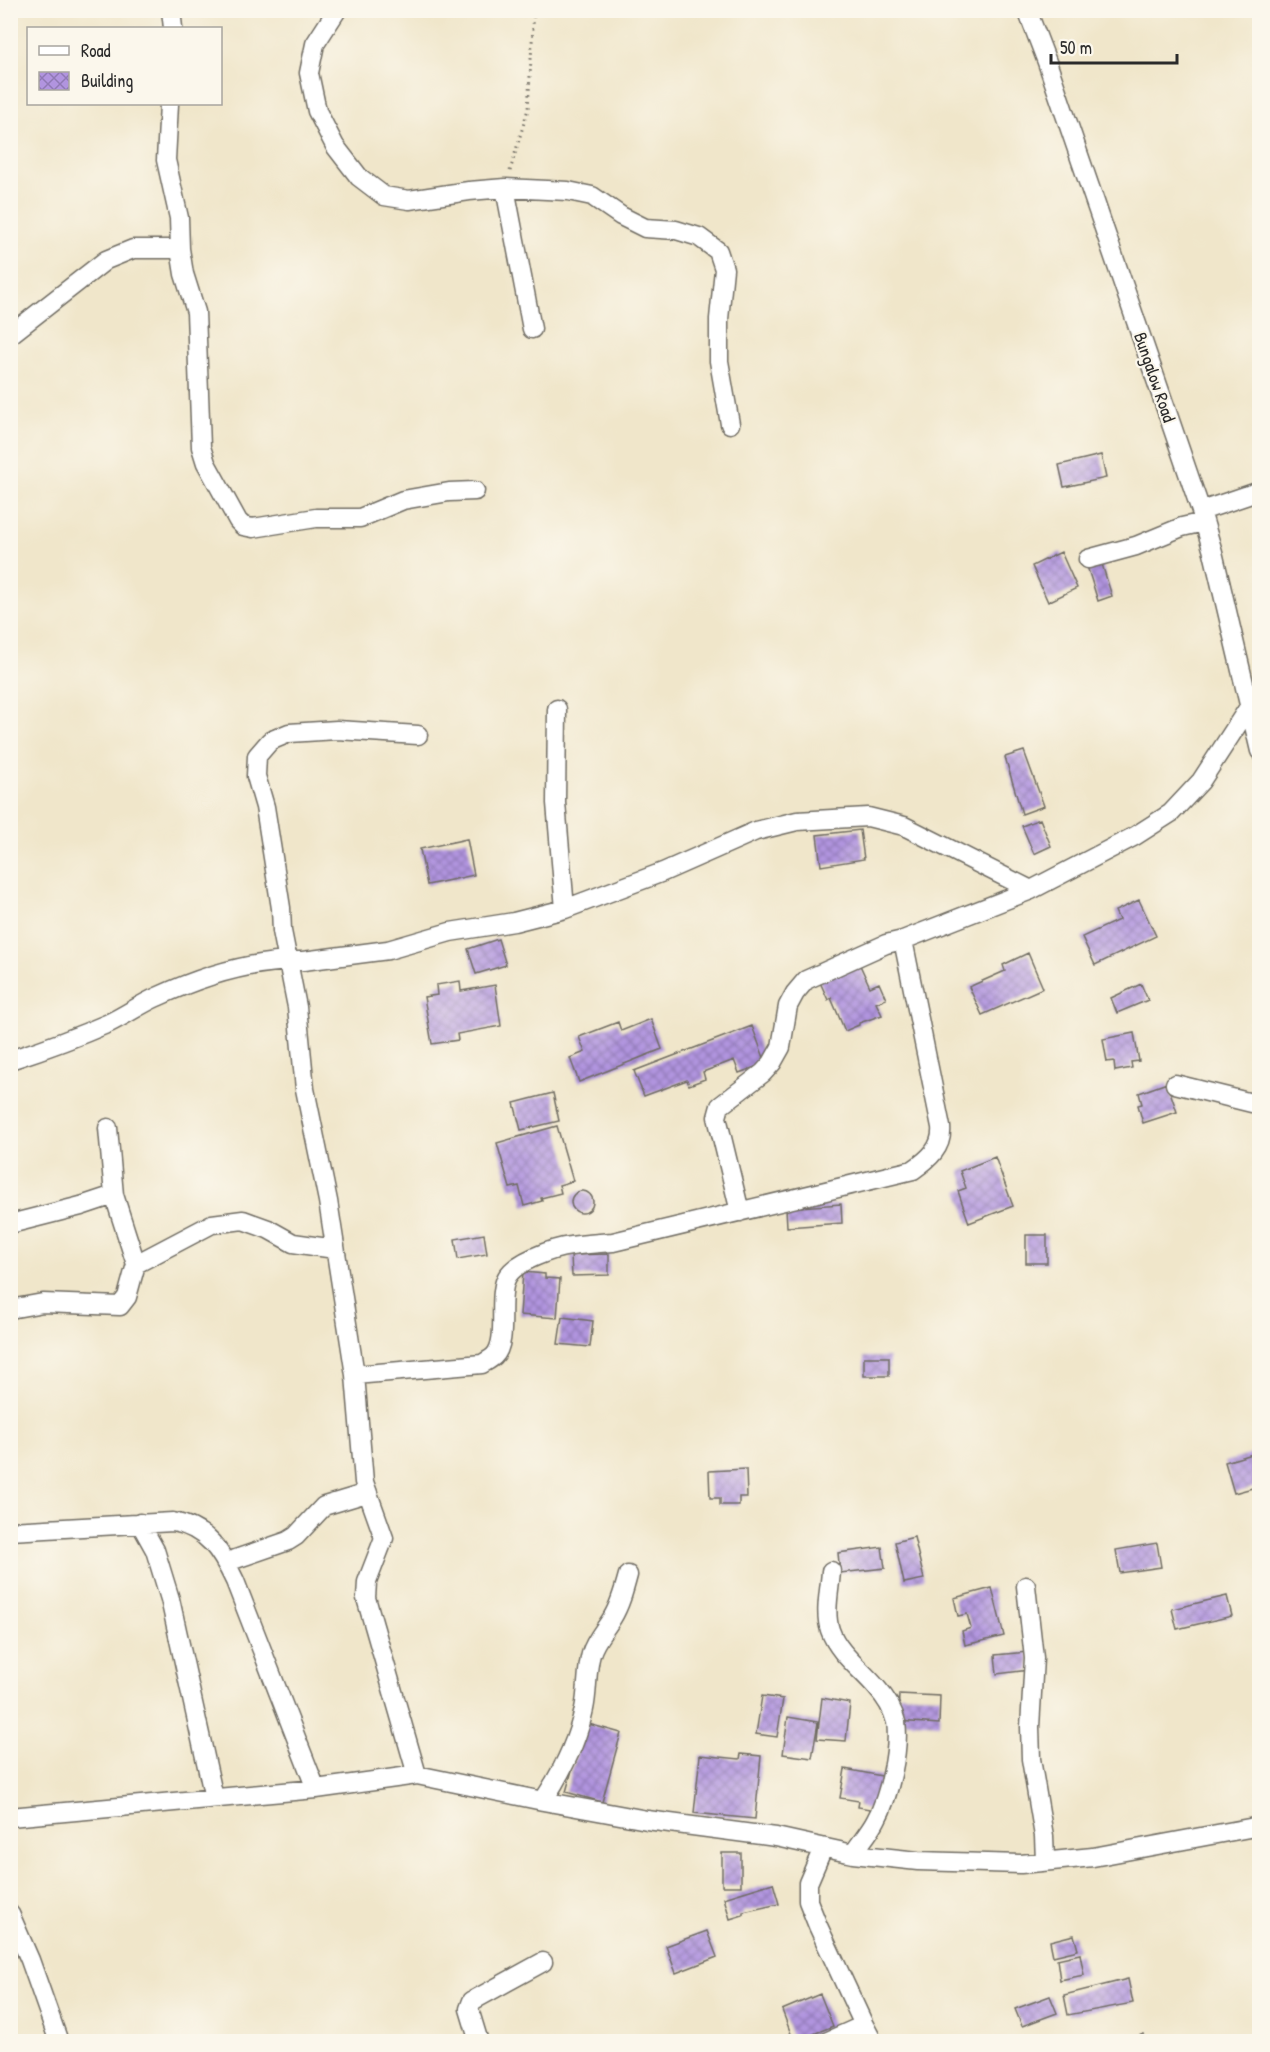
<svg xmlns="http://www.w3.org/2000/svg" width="1270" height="2052" viewBox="0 0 1270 2052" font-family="'Patrick Hand',sans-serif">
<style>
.building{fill:url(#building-cross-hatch)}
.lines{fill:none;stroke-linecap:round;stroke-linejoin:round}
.street-casing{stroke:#706c63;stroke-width:21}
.path{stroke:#706c63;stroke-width:3;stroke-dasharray:1.5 4.5;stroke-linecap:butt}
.street{stroke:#fff;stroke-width:18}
.labels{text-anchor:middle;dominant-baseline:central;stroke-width:4.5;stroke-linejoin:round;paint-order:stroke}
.street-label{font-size:18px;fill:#2b2b2b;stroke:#fbf7ec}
</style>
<defs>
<pattern id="building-cross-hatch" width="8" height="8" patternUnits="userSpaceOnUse" patternTransform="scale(1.5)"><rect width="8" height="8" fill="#b194df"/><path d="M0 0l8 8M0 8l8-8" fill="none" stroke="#9079b5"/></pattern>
</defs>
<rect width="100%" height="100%" fill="#fbf7ec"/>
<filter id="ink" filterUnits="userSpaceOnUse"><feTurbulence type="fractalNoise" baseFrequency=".0167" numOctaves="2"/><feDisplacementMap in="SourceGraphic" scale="12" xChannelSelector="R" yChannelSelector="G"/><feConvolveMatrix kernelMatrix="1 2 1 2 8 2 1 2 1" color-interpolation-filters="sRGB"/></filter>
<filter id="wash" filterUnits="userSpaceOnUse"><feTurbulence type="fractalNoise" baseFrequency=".008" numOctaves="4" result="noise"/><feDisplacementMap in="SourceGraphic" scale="24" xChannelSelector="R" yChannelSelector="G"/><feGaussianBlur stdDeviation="1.35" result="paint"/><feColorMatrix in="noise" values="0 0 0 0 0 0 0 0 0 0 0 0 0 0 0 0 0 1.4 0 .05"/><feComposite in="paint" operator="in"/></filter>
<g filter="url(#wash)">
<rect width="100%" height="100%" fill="#f0e6ca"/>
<g id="blocks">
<!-- building -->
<path class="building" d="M 1101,455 L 1106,478 L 1064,487 L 1059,465 Z
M 1061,552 L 1077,588 L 1048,602 L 1032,566 Z
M 1101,561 L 1112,596 L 1098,601 L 1087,566 Z
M 1024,751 L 1044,806 L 1022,814 L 1005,757 Z
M 1040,819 L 1051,846 L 1034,854 L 1022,826 Z
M 860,830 L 864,859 L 821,866 L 817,835 Z
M 467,839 L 474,875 L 427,885 L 420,849 Z
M 1139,900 L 1156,936 L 1095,965 L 1082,937 L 1119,920 L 1115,911 Z
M 498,939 L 506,965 L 476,974 L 468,949 Z
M 1028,953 L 1043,988 L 982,1015 L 969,987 L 1005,971 L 1003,965 Z
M 859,963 L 870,987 L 879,983 L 886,999 L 876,1003 L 882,1015 L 859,1023 L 859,1025 L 845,1031 L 831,998 L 828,1000 L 819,980 Z
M 460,981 L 461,991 L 495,985 L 501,1026 L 457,1034 L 458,1040 L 432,1044 L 424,997 L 437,995 L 436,985 Z
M 1141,984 L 1148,1000 L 1117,1013 L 1111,998 Z
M 651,1019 L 662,1049 L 579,1082 L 570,1058 L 585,1052 L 579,1037 L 618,1022 L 621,1031 Z
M 752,1026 L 766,1063 L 739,1073 L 734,1060 L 703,1072 L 705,1079 L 689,1085 L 687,1080 L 644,1096 L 634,1071 Z
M 1134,1033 L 1139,1061 L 1131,1062 L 1132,1068 L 1115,1071 L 1114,1061 L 1107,1062 L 1103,1039 Z
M 1167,1083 L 1177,1112 L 1143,1123 L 1138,1105 L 1142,1104 L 1139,1093 Z
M 553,1093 L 559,1121 L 521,1130 L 514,1103 Z
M 557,1126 L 573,1181 L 559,1185 L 561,1193 L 541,1198 L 542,1201 L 524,1206 L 519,1186 L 510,1188 L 497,1143 Z
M 995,1157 L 1013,1206 L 969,1223 L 958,1191 L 966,1188 L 960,1171 Z
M571 1202a11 11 0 1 1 22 0a11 11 0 1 1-22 0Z
M 841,1204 L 842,1223 L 787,1227 L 786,1208 Z
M 484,1234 L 487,1254 L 458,1259 L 455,1239 Z
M 1026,1235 L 1047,1235 L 1047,1263 L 1026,1263 Z
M 609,1254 L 609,1275 L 572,1276 L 571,1255 Z
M 523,1272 L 545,1274 L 545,1278 L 560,1279 L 557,1318 L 520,1315 Z
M 562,1317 L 593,1321 L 590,1347 L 558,1344 Z
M 864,1357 L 889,1357 L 889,1376 L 864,1376 Z
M 1256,1453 L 1260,1467 L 1260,1486 L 1234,1493 L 1225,1462 Z
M 746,1469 L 747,1497 L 739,1497 L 739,1505 L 720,1505 L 720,1498 L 710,1498 L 709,1471 Z
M 914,1537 L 924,1579 L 904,1583 L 895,1542 Z
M 1157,1543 L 1161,1567 L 1120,1573 L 1116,1550 Z
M 882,1547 L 885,1568 L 840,1573 L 838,1553 Z
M 992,1588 L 1004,1636 L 965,1645 L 962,1631 L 971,1628 L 967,1614 L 958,1616 L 954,1598 Z
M 1227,1596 L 1232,1616 L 1177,1629 L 1172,1609 Z
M 1028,1652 L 1029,1670 L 997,1674 L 995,1655 Z
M 899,1694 L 940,1696 L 939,1724 L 898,1721 Z
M 762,1696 L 783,1699 L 777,1737 L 756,1734 Z
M 822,1698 L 850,1703 L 846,1741 L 817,1739 Z
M 788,1717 L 818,1722 L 812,1758 L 783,1754 Z
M 585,1723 L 621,1733 L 602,1802 L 566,1792 Z
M 741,1754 L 761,1756 L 755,1819 L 694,1813 L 700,1755 L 740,1759 Z
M 845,1769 L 882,1776 L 875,1810 L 858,1807 L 859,1801 L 840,1798 Z
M 722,1853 L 741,1853 L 741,1886 L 722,1886 Z
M 773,1883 L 779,1904 L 743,1912 L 743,1915 L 730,1919 L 724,1898 Z
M 707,1931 L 717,1957 L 676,1973 L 666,1946 Z
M 1074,1935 L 1078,1950 L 1053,1956 L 1050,1941 Z
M 1080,1954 L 1084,1975 L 1060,1980 L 1057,1959 Z
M 1128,1979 L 1133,2003 L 1068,2015 L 1064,1995 Z
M 820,1994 L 833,2026 L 794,2042 L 782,2010 Z
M 1050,1996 L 1057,2013 L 1022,2026 L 1015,2009 Z
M 1144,2034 L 1147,2042 L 1128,2042 L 1127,2040 Z"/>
</g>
</g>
<g filter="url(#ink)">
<use href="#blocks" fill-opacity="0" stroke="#706c63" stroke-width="1.5"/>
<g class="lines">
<defs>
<path id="street" d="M 171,10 L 173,28
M 337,10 L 315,44 L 309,73 L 317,111 L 335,146 L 359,177 L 384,196 L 409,200 L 469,191 L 505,188 L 568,191 L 592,196 L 621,216 L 645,228 L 676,230 L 699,237 L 718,251 L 724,269 L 719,319 L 719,361 L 730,424
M 1027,10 L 1047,62 L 1201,511 L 1213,552 L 1260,751
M 169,104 L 166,160 L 179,218 L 180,249 L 184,274 L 196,312 L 201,447 L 206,463 L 238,521 L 243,526 L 253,528 L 316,518 L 360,518 L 403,500 L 449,492 L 475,491
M 505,188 L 532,329
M 10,335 L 106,260 L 133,249 L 180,249
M 1201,511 L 1260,491
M 1088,559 L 1136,546 L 1182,527 L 1204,522
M 557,709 L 556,803 L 565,909
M 10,1060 C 44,1049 77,1037 109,1023 C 126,1015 141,1004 157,997 C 202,976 253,960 303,961 L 388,950 L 450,932 L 514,922 L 565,909 L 663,872 L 756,831 L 797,821 L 868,817 L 904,826 L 1031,890
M 1175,1084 L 1260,1105
M 108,1128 L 114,1195
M 740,1212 L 717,1117 L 720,1106 L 763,1073 L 772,1063 L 781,1047 L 788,1006 L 795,993 L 806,980 L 886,944 L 903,940
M 10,1224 L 81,1206 L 114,1195 L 136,1264 L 127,1297 L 120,1306 L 43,1303 L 10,1309
M 136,1264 L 212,1224 L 243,1220 L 268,1229 L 293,1243 L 335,1249
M 355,1375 L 482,1364 C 485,1362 491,1359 494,1356 C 509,1341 497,1300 506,1279 C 513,1262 554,1248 571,1246 C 585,1244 599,1243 613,1242 L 913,1170 C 929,1159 943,1147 941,1127 L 903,940 L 1031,890 L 1135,836 L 1171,813 L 1201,781 L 1249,707 L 1260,702
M 140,1523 L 155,1550 L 170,1599 L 214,1798
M 10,1531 L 173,1522 C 207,1528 221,1551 235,1581 L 316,1789
M 227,1562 L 288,1541 L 296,1536 L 324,1506 L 367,1493
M 831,1571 C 830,1589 824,1612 830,1630 C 838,1653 861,1669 876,1687 C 885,1697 893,1709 896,1722 C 900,1749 889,1797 876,1820 C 870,1832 860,1843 853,1854
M 1026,1586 L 1034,1658 L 1030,1727 L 1031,1759 L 1044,1836 L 1045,1861
M 417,1775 L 366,1598 L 367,1582 L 384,1538 L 364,1482 L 355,1375 L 328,1201 L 305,1089 L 297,1007 L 282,931 L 281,908 L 265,807 L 256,776 L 257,756 L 270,741 L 289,733 L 337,730 L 418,735
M 543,1801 C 562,1772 577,1743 584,1709 C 588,1691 586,1672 591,1654 C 595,1640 605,1630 612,1618 C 620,1605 624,1590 628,1575
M 10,1817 L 316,1789 L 417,1775 L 543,1801 L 647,1820 L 776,1837 L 853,1854 L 918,1861 L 1021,1864 L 1093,1857 L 1260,1826
M 823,1848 L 808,1883 L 808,1901 L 818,1926 L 864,2025 L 826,2042
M 10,1914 L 30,1960 L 59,2042
M 864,2025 L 873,2042
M 479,2042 L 469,2009 L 472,2001 L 543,1962"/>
</defs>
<!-- street casing -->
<use href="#street" class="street-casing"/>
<!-- path -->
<path class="path" d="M 510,171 L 528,109 L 534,10"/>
<!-- street -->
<use href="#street" class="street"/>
</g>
</g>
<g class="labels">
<!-- street labels -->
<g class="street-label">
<text transform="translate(1155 377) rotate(71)">Bungalow Road</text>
</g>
</g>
<!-- margin -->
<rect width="1270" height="2052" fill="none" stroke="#fbf7ec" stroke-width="36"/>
<!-- legend -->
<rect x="27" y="27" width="195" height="78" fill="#fbf7ec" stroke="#a8a59f" stroke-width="1.5"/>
<rect x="39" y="46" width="30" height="9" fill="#ffffff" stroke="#a8a59f" stroke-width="1.5"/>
<text x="81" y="57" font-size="18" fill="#2b2b2b">Road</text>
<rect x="39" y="72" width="30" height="18" fill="url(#building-cross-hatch)" stroke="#a8a59f" stroke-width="1.5"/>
<text x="81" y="87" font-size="18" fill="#2b2b2b">Building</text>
<!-- scale -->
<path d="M1051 54v9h126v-9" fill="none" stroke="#2b2b2b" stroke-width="3"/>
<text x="1060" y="54" font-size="18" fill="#2b2b2b" stroke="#fbf7ec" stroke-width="4.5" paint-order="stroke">50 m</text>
</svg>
